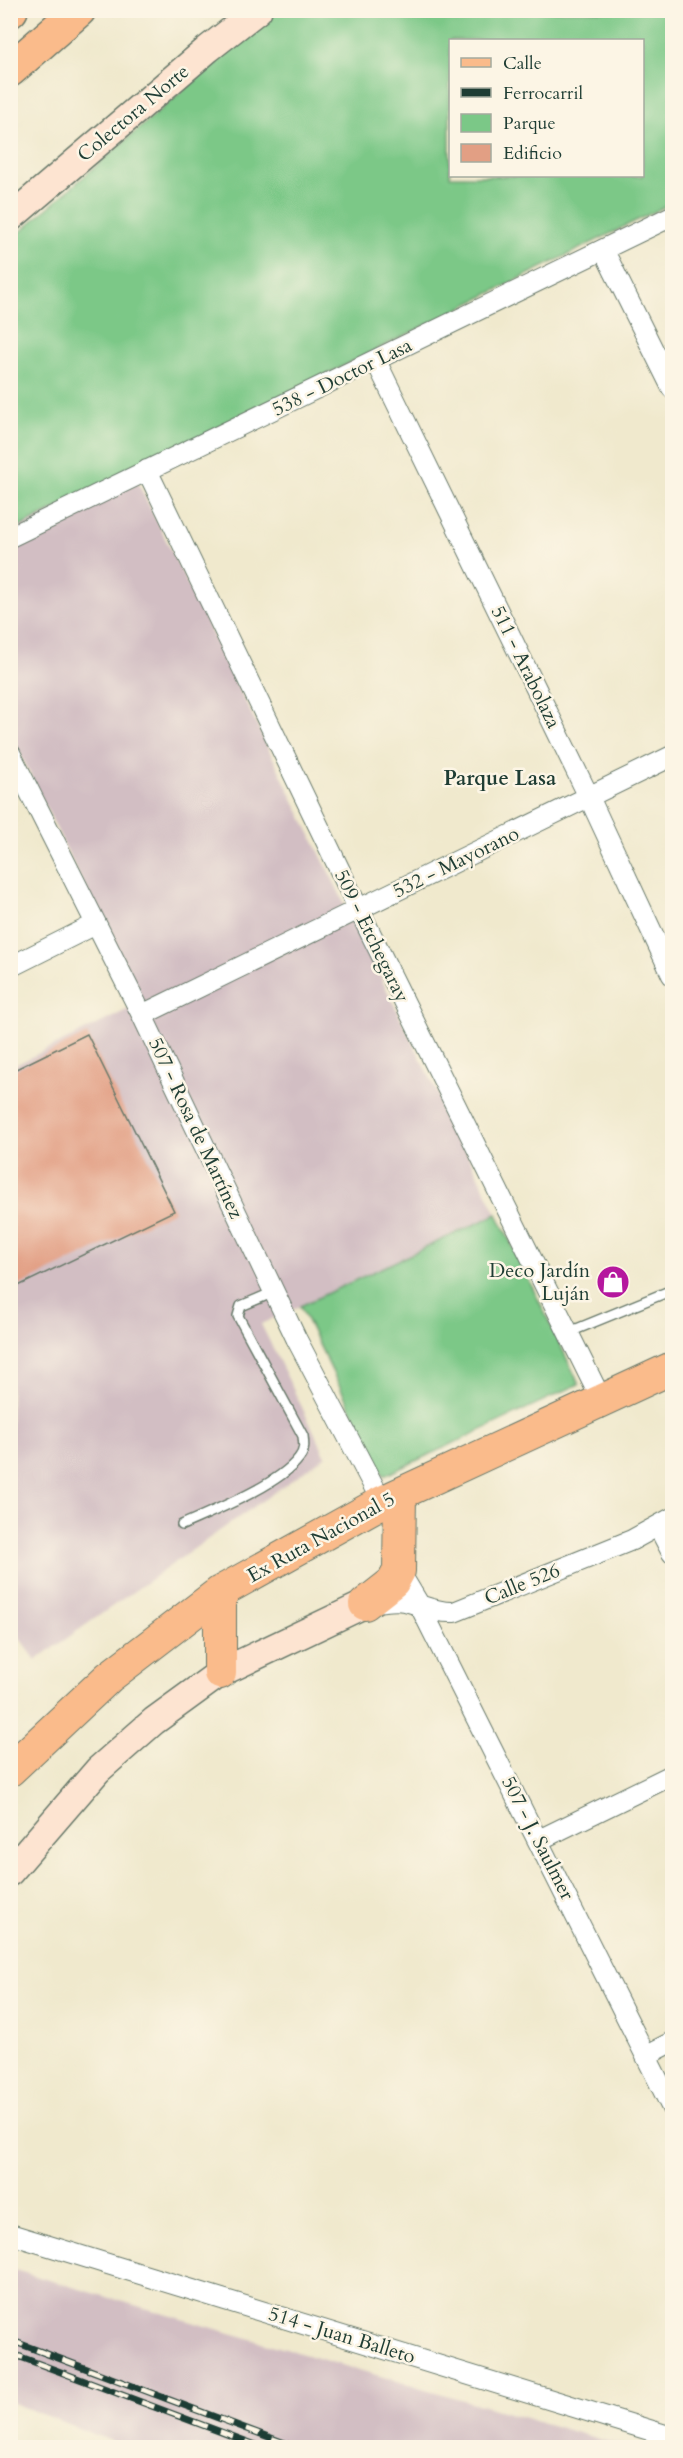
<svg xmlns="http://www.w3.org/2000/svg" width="683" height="2458" viewBox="0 0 683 2458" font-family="Cardo,serif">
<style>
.industrial{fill:#d2bec3}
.green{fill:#7bc887;stroke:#4d825e;stroke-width:1.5;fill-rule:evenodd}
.building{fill:#e29f84}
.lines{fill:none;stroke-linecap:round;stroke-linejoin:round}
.lane-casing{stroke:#68796a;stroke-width:12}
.street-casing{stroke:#68796a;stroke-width:22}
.secondary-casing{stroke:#68796a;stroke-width:30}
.primary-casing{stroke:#68796a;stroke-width:34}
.highway-casing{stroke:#68796a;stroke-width:36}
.lane{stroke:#fff;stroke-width:9}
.street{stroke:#fff;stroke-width:20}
.secondary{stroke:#fde4d1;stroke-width:27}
.primary{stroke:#fabb8b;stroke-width:32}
.highway{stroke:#fabb8b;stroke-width:33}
.rail-casing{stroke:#1f3d34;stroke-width:7}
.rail{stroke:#fcf5e5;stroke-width:4.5;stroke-dasharray:14;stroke-linecap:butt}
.labels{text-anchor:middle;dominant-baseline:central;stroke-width:5;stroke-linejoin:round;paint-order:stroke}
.street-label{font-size:20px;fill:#1f3d34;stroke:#fcf5e5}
.poi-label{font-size:20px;fill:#1f3d34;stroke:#fcf5e5;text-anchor:end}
.neighbourhood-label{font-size:21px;font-weight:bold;fill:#1f3d34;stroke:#fcf5e5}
</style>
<rect width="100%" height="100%" fill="#fcf5e5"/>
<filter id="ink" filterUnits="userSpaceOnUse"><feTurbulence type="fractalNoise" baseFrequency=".0167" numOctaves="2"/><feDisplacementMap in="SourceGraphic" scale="12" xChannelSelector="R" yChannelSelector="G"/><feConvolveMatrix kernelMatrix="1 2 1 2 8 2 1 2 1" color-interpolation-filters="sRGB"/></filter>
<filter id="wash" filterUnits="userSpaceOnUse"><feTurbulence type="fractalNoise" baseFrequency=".008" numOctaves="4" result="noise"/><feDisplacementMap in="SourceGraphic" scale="24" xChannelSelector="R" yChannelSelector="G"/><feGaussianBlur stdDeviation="1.35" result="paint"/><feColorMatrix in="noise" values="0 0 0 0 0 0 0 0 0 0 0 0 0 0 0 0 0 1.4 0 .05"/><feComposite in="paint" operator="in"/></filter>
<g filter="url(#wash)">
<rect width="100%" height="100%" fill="#f0e9cd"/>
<!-- industrial -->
<path class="industrial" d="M 132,471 L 497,1214 L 261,1324 L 326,1456 L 36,1660 L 21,1640 L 11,1617 L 11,1067 L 141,1003 L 11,735 L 11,531 Z
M 11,2269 L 213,2328 L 627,2447 L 127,2447 L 11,2402 Z"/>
<!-- green -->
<path class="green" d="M 274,11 L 672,11 L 672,203 L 11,531 L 11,240 ZM 450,40 L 642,40 L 642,176 L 450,176 Z
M 497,1214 L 579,1384 L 384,1476 L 300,1306 Z"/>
<g id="blocks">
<!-- building -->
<path class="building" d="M 87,1034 L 174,1211 L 10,1290 L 10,1072 Z"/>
</g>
</g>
<g filter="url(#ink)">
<use href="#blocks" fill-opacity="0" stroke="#68796a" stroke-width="1.5"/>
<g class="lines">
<defs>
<path id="lane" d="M 567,1333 L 672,1290
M 182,1525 C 213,1511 279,1485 299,1458 C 305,1451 304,1444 303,1436 L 238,1316 L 241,1306 L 274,1292"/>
<path id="street" d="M 604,251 L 672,388
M 376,361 L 589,797 L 672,975
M 147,470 L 359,910 L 601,1399
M 10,537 L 672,216
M 10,753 L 142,1015 L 296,1338 L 382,1502
M 10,967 L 96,924
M 142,1015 L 672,756
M 658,1526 L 672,1553
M 399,1571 L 420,1606 L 672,2108
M 370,1603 C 382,1601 394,1599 405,1601 C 422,1605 436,1613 454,1612 L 632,1540 L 672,1518
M 539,1840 L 672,1775
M 647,2055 L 672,2042
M 10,2234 L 672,2437"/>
<path id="secondary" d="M 10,218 L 208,49 L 258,10
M 10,1872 L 98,1770 L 154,1721 L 220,1673 L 365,1604"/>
<path id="primary" d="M 365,1604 L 393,1582 L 399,1571 L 400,1494
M 220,1673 L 220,1592
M 10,1770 L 109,1677 L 220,1592 L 382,1502 L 672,1368"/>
<path id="highway" d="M 10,11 L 11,10
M 10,70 L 79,10"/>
</defs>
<!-- lane casing -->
<use href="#lane" class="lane-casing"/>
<!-- street casing -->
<use href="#street" class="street-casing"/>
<!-- secondary casing -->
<use href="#secondary" class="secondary-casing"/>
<!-- primary casing -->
<use href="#primary" class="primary-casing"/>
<!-- highway casing -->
<use href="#highway" class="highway-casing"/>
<!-- lane -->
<use href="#lane" class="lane"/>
<!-- street -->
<use href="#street" class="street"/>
<!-- secondary -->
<use href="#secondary" class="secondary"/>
<!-- primary -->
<use href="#primary" class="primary"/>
<!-- highway -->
<use href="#highway" class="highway"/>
<defs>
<path id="rail" d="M 10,2340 L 298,2448
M 10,2353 L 264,2448"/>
</defs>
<!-- rail casing -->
<use href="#rail" class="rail-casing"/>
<!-- rail -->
<use href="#rail" class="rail"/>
</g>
</g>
<!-- icons -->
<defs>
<symbol id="shop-disc" viewBox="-11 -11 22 22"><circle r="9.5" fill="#b5179e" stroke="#fcf5e5"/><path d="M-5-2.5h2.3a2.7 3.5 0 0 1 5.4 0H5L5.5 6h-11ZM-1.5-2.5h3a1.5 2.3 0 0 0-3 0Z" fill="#fff"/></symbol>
</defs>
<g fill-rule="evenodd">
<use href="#shop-disc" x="594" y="1263" width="38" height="38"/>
</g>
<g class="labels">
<!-- street labels -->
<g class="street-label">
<text transform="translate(133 113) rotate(-40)">Colectora Norte</text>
<text transform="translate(342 377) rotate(-26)">538 - Doctor Lasa</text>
<text transform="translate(526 667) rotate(64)">511 - Arabolaza</text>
<text transform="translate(456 862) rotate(-26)">532 - Mayorano</text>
<text transform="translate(372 936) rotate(64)">509 - Etchegaray</text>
<text transform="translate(196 1128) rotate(65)">507 - Rosa de Martínez</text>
<text transform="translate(321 1537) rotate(-29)">Ex Ruta Nacional 5</text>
<text transform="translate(522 1584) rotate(-22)">Calle 526</text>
<text transform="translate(538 1838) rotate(63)">507 - J. Saulmer</text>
<text transform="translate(342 2335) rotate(17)">514 - Juan Balleto</text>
</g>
<!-- poi labels -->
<g class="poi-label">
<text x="590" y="1270">Deco Jardín<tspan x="590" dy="23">Luján</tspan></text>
</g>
<!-- neighbourhood labels -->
<g class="neighbourhood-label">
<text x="500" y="778">Parque Lasa</text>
</g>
</g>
<!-- margin -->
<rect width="683" height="2458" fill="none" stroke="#fcf5e5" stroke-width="36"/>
<!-- legend -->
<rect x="449" y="39" width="195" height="138" fill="#fcf5e5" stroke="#a4ab9e" stroke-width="1.5"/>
<rect x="461" y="58" width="30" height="9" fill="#fabb8b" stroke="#a4ab9e" stroke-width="1.5"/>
<text x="503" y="69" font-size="18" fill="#1f3d34">Calle</text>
<rect x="461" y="88" width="30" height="9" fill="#1f3d34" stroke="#a4ab9e" stroke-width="1.5"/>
<text x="503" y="99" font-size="18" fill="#1f3d34">Ferrocarril</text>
<rect x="461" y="114" width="30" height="18" fill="#7bc887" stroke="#a4ab9e" stroke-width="1.5"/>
<text x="503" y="129" font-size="18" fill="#1f3d34">Parque</text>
<rect x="461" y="144" width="30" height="18" fill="#e29f84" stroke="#a4ab9e" stroke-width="1.5"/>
<text x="503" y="159" font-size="18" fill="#1f3d34">Edificio</text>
</svg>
